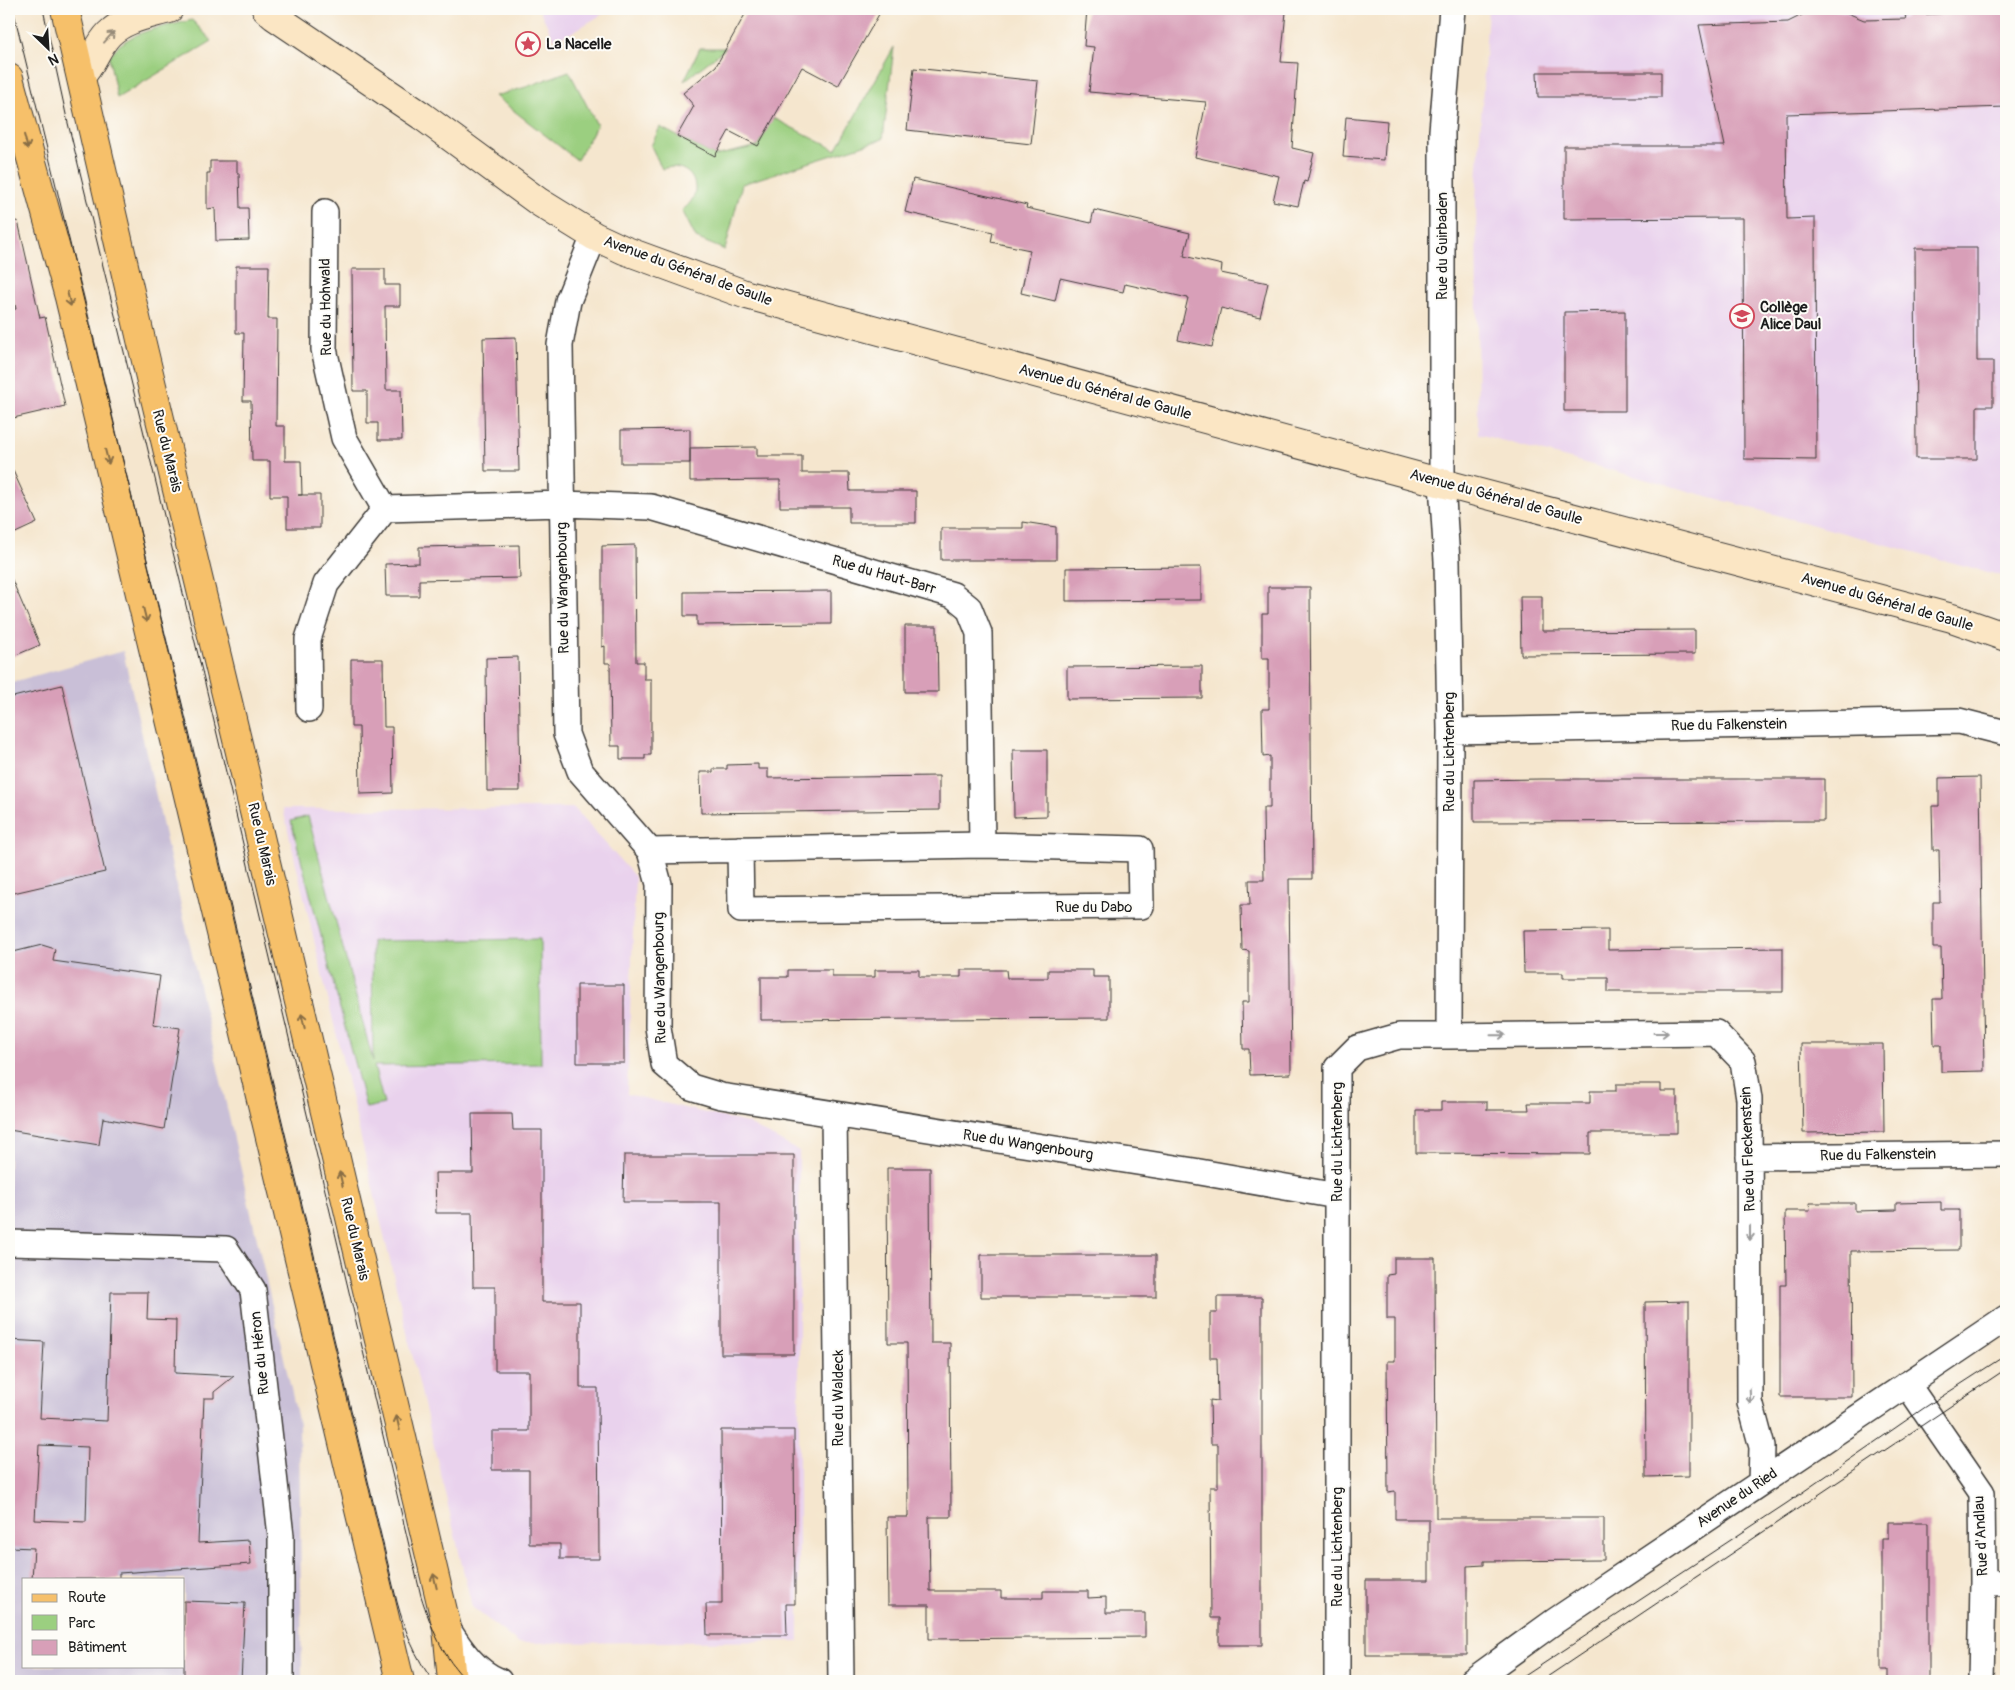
<svg xmlns="http://www.w3.org/2000/svg" width="2015" height="1690" viewBox="0 0 2015 1690" font-family="Pangolin,sans-serif">
<style>
.built{fill:#e9d2ed}
.industrial{fill:#c9bfd7;fill-rule:evenodd}
.green{fill:#9bcf80;stroke:#5c764e}
.building{fill:#d89fb8;fill-rule:evenodd}
.lines{fill:none;stroke-linecap:round;stroke-linejoin:round}
.street-casing{stroke:#3d3a37;stroke-width:28}
.secondary-casing{stroke:#3d3a37;stroke-width:30}
.primary-casing{stroke:#3d3a37;stroke-width:30}
.street{stroke:#fff;stroke-width:25}
.secondary{stroke:#fbe6c4;stroke-width:28}
.primary{stroke:#f6c06b;stroke-width:28}
.tram{stroke:#1c1c1c;stroke-width:1}
.oneway{stroke:#978b78}
.oneway2{stroke:#896e44}
.oneway3{stroke:#999}
.labels{text-anchor:middle;dominant-baseline:central;stroke-width:4;stroke-linejoin:round;paint-order:stroke}
.poi-label{font-size:15px;font-weight:bold;fill:#1c1c1c;stroke:#fdfcf7;text-anchor:start}
.street-label{font-size:15px;fill:#1c1c1c;stroke:#fdfcf7}
</style>
<rect width="100%" height="100%" fill="#fdfcf7"/>
<filter id="ink" filterUnits="userSpaceOnUse"><feTurbulence type="fractalNoise" baseFrequency=".02" numOctaves="2"/><feDisplacementMap in="SourceGraphic" scale="10" xChannelSelector="R" yChannelSelector="G"/><feConvolveMatrix kernelMatrix="1 2 1 2 8 2 1 2 1" color-interpolation-filters="sRGB"/></filter>
<filter id="wash" filterUnits="userSpaceOnUse"><feTurbulence type="fractalNoise" baseFrequency=".0096" numOctaves="4" result="noise"/><feDisplacementMap in="SourceGraphic" scale="20" xChannelSelector="R" yChannelSelector="G"/><feGaussianBlur stdDeviation="1.12" result="paint"/><feColorMatrix in="noise" values="0 0 0 0 0 0 0 0 0 0 0 0 0 0 0 0 0 1.4 0 .05"/><feComposite in="paint" operator="in"/></filter>
<g filter="url(#wash)">
<rect width="100%" height="100%" fill="#f5e6ce"/>
<!-- built -->
<path class="built" d="M 539,9 L 611,9 L 571,33 L 554,39 Z
M 1488,9 L 2006,9 L 2006,577 L 1478,434 L 1476,198 Z
M 574,808 L 635,877 L 627,1094 L 747,1123 L 799,1151 L 799,1641 L 518,1643 L 472,1607 L 283,809 Z"/>
<!-- industrial -->
<path class="industrial" d="M 123,651 L 299,1424 L 302,1681 L 9,1681 L 9,683 ZM 24,1579 L 184,1579 L 184,1666 L 24,1666 Z"/>
<!-- green -->
<path class="green" d="M 192,20 L 212,41 L 117,98 L 109,57 C 127,30 162,28 192,20 Z
M 894,47 L 883,139 L 742,184 L 725,250 L 696,238 L 682,210 C 708,193 692,159 662,169 L 651,146 L 660,127 L 715,156 L 758,146 L 773,118 L 836,150 Z
M 700,48 L 726,48 L 684,81 Z
M 569,71 L 597,125 L 577,160 L 495,96 L 526,87 Z
M 308,816 L 373,1061 L 372,941 L 540,939 L 541,1064 L 374,1066 L 384,1104 L 366,1108 L 291,821 Z"/>
<g id="blocks">
<!-- building -->
<path class="building" d="M 748,9 L 882,9 L 838,86 L 802,67 L 758,146 L 729,131 L 715,156 L 677,136 L 694,106 L 683,93 L 716,66 Z
M 1087,9 L 1244,9 L 1286,12 L 1281,62 L 1298,63 L 1292,148 L 1314,153 L 1307,182 L 1304,181 L 1298,206 L 1273,201 L 1279,176 L 1195,157 L 1206,102 L 1089,92 L 1094,47 L 1084,46 Z
M 1825,9 L 1845,12 L 1864,20 L 1906,19 L 1905,15 L 2006,11 L 2006,107 L 1786,114 L 1787,219 L 1815,218 L 1816,460 L 1744,459 L 1743,218 L 1564,219 L 1564,146 L 1725,146 L 1699,25 L 1788,22 L 1806,13 Z
M 914,68 L 1038,81 L 1031,144 L 907,130 Z
M 1537,72 L 1661,72 L 1661,97 L 1538,97 Z
M 1346,117 L 1387,121 L 1384,160 L 1343,157 Z
M 210,161 L 237,161 L 237,173 L 239,173 L 240,208 L 248,208 L 249,240 L 216,241 L 215,208 L 207,209 L 207,173 L 210,173 Z
M 913,179 L 1027,205 L 1026,208 L 1091,223 L 1094,210 L 1190,233 L 1184,256 L 1222,265 L 1221,273 L 1268,283 L 1260,317 L 1221,308 L 1212,347 L 1178,340 L 1188,298 L 1125,284 L 1123,292 L 1060,278 L 1055,301 L 1021,293 L 1030,250 L 991,242 L 993,232 L 905,212 Z
M 18,221 L 40,318 L 45,317 L 65,406 L 9,419 L 9,310 L 16,309 L 9,277 L 9,222 Z
M 1915,248 L 1977,248 L 1977,361 L 1993,361 L 1993,406 L 1977,406 L 1977,459 L 1916,459 Z
M 236,266 L 269,266 L 268,319 L 277,319 L 276,426 L 285,426 L 285,461 L 301,461 L 302,495 L 298,495 L 320,495 L 320,528 L 287,528 L 287,496 L 270,496 L 270,461 L 252,461 L 251,401 L 243,401 L 244,333 L 236,333 Z
M 352,269 L 385,269 L 385,285 L 400,285 L 400,306 L 385,306 L 386,390 L 401,390 L 402,440 L 378,440 L 378,423 L 367,423 L 367,391 L 353,391 Z
M 1625,311 L 1625,411 L 1564,411 L 1564,312 Z
M 516,337 L 519,471 L 485,471 L 483,338 Z
M 690,429 L 690,463 L 621,463 L 621,430 Z
M 757,447 L 757,456 L 802,456 L 802,473 L 849,473 L 850,491 L 916,491 L 916,523 L 849,523 L 849,507 L 780,507 L 780,480 L 690,481 L 690,448 Z
M 9,462 L 37,523 L 9,536 Z
M 1023,522 L 1056,527 L 1056,560 L 941,560 L 941,528 L 1023,528 Z
M 519,545 L 520,578 L 419,580 L 419,596 L 386,596 L 385,564 L 419,563 L 419,547 Z
M 635,545 L 636,662 L 644,662 L 644,679 L 651,679 L 651,755 L 645,755 L 645,759 L 620,759 L 620,746 L 611,746 L 610,663 L 605,663 L 605,646 L 602,647 L 602,546 Z
M 1201,567 L 1201,600 L 1066,601 L 1066,568 Z
M 9,573 L 40,645 L 9,658 Z
M 1268,587 L 1310,587 L 1312,879 L 1289,879 L 1291,1074 L 1250,1075 L 1249,1049 L 1243,1049 L 1242,1002 L 1249,1002 L 1249,951 L 1242,950 L 1241,905 L 1250,905 L 1249,880 L 1264,880 L 1263,808 L 1270,808 L 1270,756 L 1263,757 L 1262,709 L 1269,709 L 1269,658 L 1262,658 L 1262,614 L 1268,614 Z
M 831,591 L 831,624 L 697,625 L 697,616 L 684,616 L 684,592 Z
M 1520,596 L 1542,596 L 1542,631 L 1695,630 L 1695,654 L 1521,655 Z
M 905,626 L 937,626 L 938,692 L 905,692 Z
M 518,657 L 520,791 L 487,791 L 486,658 Z
M 351,659 L 383,659 L 384,727 L 392,727 L 393,793 L 360,794 L 359,727 L 351,727 Z
M 1202,666 L 1202,698 L 1067,699 L 1067,667 Z
M 62,685 L 105,872 L 9,894 L 9,698 Z
M 1013,750 L 1047,750 L 1047,816 L 1014,817 Z
M 758,764 L 758,769 L 768,769 L 768,778 L 939,776 L 939,810 L 701,813 L 700,772 L 713,772 L 713,769 L 727,769 L 727,765 Z
M 1980,777 L 1984,1071 L 1941,1072 L 1941,1045 L 1934,1045 L 1933,999 L 1942,999 L 1941,948 L 1933,948 L 1933,902 L 1940,902 L 1939,850 L 1933,850 L 1932,806 L 1939,806 L 1939,778 Z
M 1541,779 L 1824,779 L 1824,821 L 1474,822 L 1474,780 Z
M 1608,930 L 1608,950 L 1783,948 L 1783,992 L 1608,992 L 1608,978 L 1563,978 L 1563,973 L 1524,973 L 1523,931 Z
M 42,945 L 55,949 L 53,961 L 160,976 L 153,1024 L 180,1028 L 164,1129 L 103,1118 L 99,1145 L 9,1130 L 9,953 Z
M 788,970 L 832,970 L 832,977 L 875,977 L 875,970 L 919,970 L 919,977 L 961,977 L 961,970 L 1006,970 L 1007,978 L 1048,978 L 1048,970 L 1093,970 L 1093,977 L 1109,977 L 1109,1018 L 761,1020 L 761,977 L 788,977 Z
M 577,985 L 624,985 L 624,1063 L 577,1063 Z
M 1801,1044 L 1883,1044 L 1884,1132 L 1803,1133 Z
M 1616,1084 L 1661,1084 L 1661,1091 L 1677,1091 L 1677,1133 L 1590,1133 L 1590,1154 L 1416,1153 L 1416,1110 L 1441,1110 L 1441,1102 L 1487,1102 L 1487,1110 L 1529,1110 L 1528,1103 L 1590,1103 L 1590,1091 L 1616,1091 Z
M 472,1114 L 512,1114 L 513,1130 L 542,1130 L 542,1302 L 580,1302 L 580,1388 L 598,1388 L 599,1559 L 560,1559 L 560,1544 L 529,1544 L 529,1470 L 492,1470 L 492,1431 L 529,1431 L 529,1371 L 495,1371 L 495,1287 L 473,1287 L 472,1213 L 436,1213 L 435,1173 L 473,1173 Z
M 624,1155 L 794,1155 L 794,1354 L 721,1354 L 721,1202 L 623,1202 Z
M 887,1168 L 930,1168 L 931,1343 L 950,1343 L 951,1517 L 929,1517 L 930,1591 L 1001,1591 L 1001,1598 L 1043,1598 L 1043,1591 L 1088,1591 L 1088,1598 L 1106,1597 L 1106,1613 L 1145,1613 L 1145,1637 L 929,1639 L 929,1605 L 888,1605 L 887,1517 L 908,1517 L 907,1343 L 888,1343 Z
M 1941,1202 L 1941,1210 L 1959,1210 L 1959,1250 L 1851,1251 L 1852,1397 L 1780,1397 L 1780,1285 L 1786,1285 L 1785,1211 L 1810,1211 L 1809,1203 L 1855,1203 L 1855,1211 L 1896,1210 L 1896,1203 Z
M 981,1255 L 1156,1255 L 1156,1297 L 981,1297 Z
M 1394,1258 L 1435,1258 L 1436,1518 L 1604,1518 L 1604,1560 L 1484,1561 L 1484,1565 L 1467,1566 L 1467,1655 L 1366,1655 L 1366,1580 L 1429,1580 L 1429,1519 L 1395,1519 L 1395,1491 L 1388,1492 L 1387,1361 L 1395,1361 L 1395,1319 L 1387,1319 L 1387,1275 L 1394,1274 Z
M 111,1292 L 148,1292 L 147,1319 L 176,1320 L 175,1373 L 234,1376 L 214,1392 L 214,1398 L 204,1398 L 198,1543 L 249,1540 L 251,1564 L 119,1573 L 119,1579 L 32,1579 L 34,1548 L 9,1547 L 9,1340 L 44,1342 L 40,1418 L 107,1421 ZM 39,1445 L 88,1447 L 86,1522 L 35,1520 Z
M 1217,1297 L 1262,1297 L 1262,1645 L 1219,1645 L 1219,1618 L 1211,1618 L 1210,1487 L 1218,1487 L 1218,1444 L 1211,1444 L 1210,1400 L 1218,1401 L 1217,1358 L 1210,1358 L 1210,1313 L 1217,1313 Z
M 1689,1301 L 1689,1476 L 1646,1477 L 1645,1302 Z
M 721,1430 L 794,1430 L 795,1604 L 786,1604 L 787,1635 L 707,1635 L 706,1604 L 722,1604 Z
M 1888,1522 L 1929,1522 L 1929,1681 L 1888,1681 L 1888,1670 L 1881,1670 L 1881,1538 L 1888,1538 Z
M 184,1601 L 245,1603 L 241,1681 L 184,1681 Z"/>
</g>
</g>
<g filter="url(#ink)">
<use href="#blocks" fill-opacity="0" stroke="#3d3a37" stroke-width="1"/>
<g class="lines">
<defs>
<path id="street" d="M 594,236 L 568,301 L 560,345 L 566,734 L 580,771 L 650,851 L 659,884 L 658,1027 L 664,1064 L 691,1087 L 721,1096 L 1194,1171 L 1337,1196
M 385,509 L 562,504 L 651,507 L 953,595 L 969,608 L 979,633 L 982,845
M 309,709 L 308,639 L 326,584 L 385,509 L 344,438 L 324,349 L 325,212
M 1450,731 L 1959,721 L 2006,733
M 650,851 L 982,845 L 1140,849 L 1141,906 L 741,910 L 740,849
M 1449,1036 L 1716,1033 L 1743,1061 L 1749,1099 L 1750,1402 L 1762,1447 L 1761,1482
M 834,1114 L 841,1681
M 1749,1157 L 2006,1154
M 9,1243 L 226,1249 L 253,1290 L 281,1536 L 281,1681
M 1907,1384 L 1982,1493 L 1983,1582 L 1981,1681
M 1983,1582 L 2006,1583
M 447,1628 C 461,1650 475,1671 499,1681
M 1337,1681 L 1337,1068 L 1357,1048 L 1399,1036 L 1449,1036 L 1450,731 L 1447,561 L 1442,483 L 1442,131 L 1452,9
M 1472,1681 L 1555,1621 L 2006,1318"/>
<path id="secondary" d="M 266,9 L 274,16 L 422,116 L 539,202 L 594,236 L 624,250 L 747,295 L 1442,483 L 1952,618 L 2006,637
M 81,76 C 93,64 97,46 109,34 C 125,18 149,15 169,9"/>
<path id="primary" d="M 65,9 L 142,344 L 239,748 L 447,1628 L 452,1681
M 9,78 L 69,297 L 400,1681"/>
</defs>
<!-- street casing -->
<use href="#street" class="street-casing"/>
<!-- secondary casing -->
<use href="#secondary" class="secondary-casing"/>
<!-- primary casing -->
<use href="#primary" class="primary-casing"/>
<!-- street -->
<use href="#street" class="street"/>
<!-- secondary -->
<use href="#secondary" class="secondary"/>
<!-- primary -->
<use href="#primary" class="primary"/>
<!-- tram -->
<path class="tram" d="M 13,9 L 194,753 L 397,1602 C 405,1631 415,1657 433,1681
M 43,9 L 67,119 L 204,679 L 421,1596 C 431,1627 443,1658 467,1681
M 1517,1681 L 1787,1503 L 1924,1408 L 2006,1355
M 1541,1681 L 2006,1369"/>
</g>
<!-- one-way arrows -->
<defs><path id="oneway-shaft" d="M-6 0H5M1.5-3L5.5 0L1.5 3" fill="none" stroke-width="1.6" stroke-linecap="round" stroke-linejoin="round" transform="scale(1.25)"/></defs>
<use class="oneway" href="#oneway-shaft" transform="translate(109 37) rotate(-48)"/>
<g class="oneway2">
<use href="#oneway-shaft" transform="translate(26 142) rotate(75)"/>
<use href="#oneway-shaft" transform="translate(69 299) rotate(76)"/>
<use href="#oneway-shaft" transform="translate(107 457) rotate(76)"/>
<use href="#oneway-shaft" transform="translate(145 615) rotate(76)"/>
<use href="#oneway-shaft" transform="translate(303 1021) rotate(-103)"/>
<use href="#oneway-shaft" transform="translate(341 1179) rotate(-103)"/>
<use href="#oneway-shaft" transform="translate(398 1423) rotate(-103)"/>
<use href="#oneway-shaft" transform="translate(435 1581) rotate(-103)"/>
</g>
<g class="oneway3">
<use href="#oneway-shaft" transform="translate(1661 1033)"/>
<use href="#oneway-shaft" transform="translate(1498 1035) rotate(-1)"/>
<use href="#oneway-shaft" transform="translate(1750 1233) rotate(90)"/>
<use href="#oneway-shaft" transform="translate(1750 1396) rotate(88)"/>
</g>
</g>
<!-- icons -->
<defs>
<symbol id="sight-ring" viewBox="-11 -11 22 22"><circle r="9.5" fill="#fdfcf7" stroke="#d1495b" stroke-width="1.5"/><path d="M0-6L1.8-2.2L6-1.7L2.9 1.2L3.7 5.4L0 3.3L-3.7 5.4L-2.9 1.2L-6-1.7L-1.8-2.2Z" fill="#d1495b"/></symbol>
<symbol id="school-ring" viewBox="-11 -11 22 22"><circle r="9.5" fill="#fdfcf7" stroke="#d1495b" stroke-width="1.5"/><path d="M0-5L7-2L0 1L-7-2ZM-4 1L0 2.5L4 1V4Q0 6-4 4Z" fill="#d1495b"/></symbol>
</defs>
<g fill-rule="evenodd">
<use href="#sight-ring" x="514" y="30" width="28" height="28"/>
<use href="#school-ring" x="1728" y="302" width="28" height="28"/>
</g>
<g class="labels">
<!-- poi labels -->
<g class="poi-label">
<text x="546" y="44">La Nacelle</text>
<text x="1760" y="307">Collège<tspan x="1760" dy="17">Alice Daul</tspan></text>
</g>
<!-- street labels -->
<g class="street-label">
<text transform="translate(1442 246) rotate(-90)">Rue du Guirbaden</text>
<text transform="translate(688 271) rotate(20)">Avenue du Général de Gaulle</text>
<text transform="translate(326 307) rotate(-91)">Rue du Hohwald</text>
<text transform="translate(1105 392) rotate(15)">Avenue du Général de Gaulle</text>
<text transform="translate(167 451) rotate(76)">Rue du Marais</text>
<text transform="translate(1496 497) rotate(15)">Avenue du Général de Gaulle</text>
<text transform="translate(884 575) rotate(16)">Rue du Haut-Barr</text>
<text transform="translate(563 588) rotate(-91)">Rue du Wangenbourg</text>
<text transform="translate(1887 602) rotate(16)">Avenue du Général de Gaulle</text>
<text transform="translate(1729 725) rotate(-1)">Rue du Falkenstein</text>
<text transform="translate(1449 752) rotate(-90)">Rue du Lichtenberg</text>
<text transform="translate(262 844) rotate(77)">Rue du Marais</text>
<text x="1094" y="907">Rue du Dabo</text>
<text transform="translate(660 978) rotate(-91)">Rue du Wangenbourg</text>
<text transform="translate(1337 1142) rotate(-90)">Rue du Lichtenberg</text>
<text transform="translate(1028 1145) rotate(9)">Rue du Wangenbourg</text>
<text transform="translate(1748 1149) rotate(-92)">Rue du Fleckenstein</text>
<text transform="translate(1878 1155) rotate(-1)">Rue du Falkenstein</text>
<text transform="translate(355 1239) rotate(77)">Rue du Marais</text>
<text transform="translate(260 1353) rotate(-96)">Rue du Héron</text>
<text transform="translate(838 1398) rotate(-90)">Rue du Waldeck</text>
<text transform="translate(1737 1498) rotate(-34)">Avenue du Ried</text>
<text transform="translate(1981 1536) rotate(-93)">Rue d'Andlau</text>
<text transform="translate(1337 1547) rotate(-90)">Rue du Lichtenberg</text>
</g>
</g>
<!-- margin -->
<rect width="2015" height="1690" fill="none" stroke="#fdfcf7" stroke-width="30"/>
<!-- legend -->
<rect x="22" y="1578" width="162" height="90" fill="#fdfcf7" stroke="#a3a29f"/>
<rect x="32" y="1594" width="25" height="8" fill="#f6c06b" stroke="#a3a29f"/>
<text x="68" y="1602" font-size="15" fill="#1c1c1c">Route</text>
<rect x="32" y="1615" width="25" height="15" fill="#9bcf80" stroke="#a3a29f"/>
<text x="68" y="1628" font-size="15" fill="#1c1c1c">Parc</text>
<rect x="32" y="1640" width="25" height="15" fill="#d89fb8" stroke="#a3a29f"/>
<text x="68" y="1652" font-size="15" fill="#1c1c1c">Bâtiment</text>
<!-- north arrow -->
<g transform="translate(48 48) rotate(155)" stroke="#fdfcf7" stroke-width="4" paint-order="stroke">
<path d="M0-4L9 19L0 12L-9 19Z" fill="#1c1c1c"/>
<text y="-8" font-size="14" font-weight="bold" text-anchor="middle" fill="#1c1c1c">N</text>
</g>
</svg>
